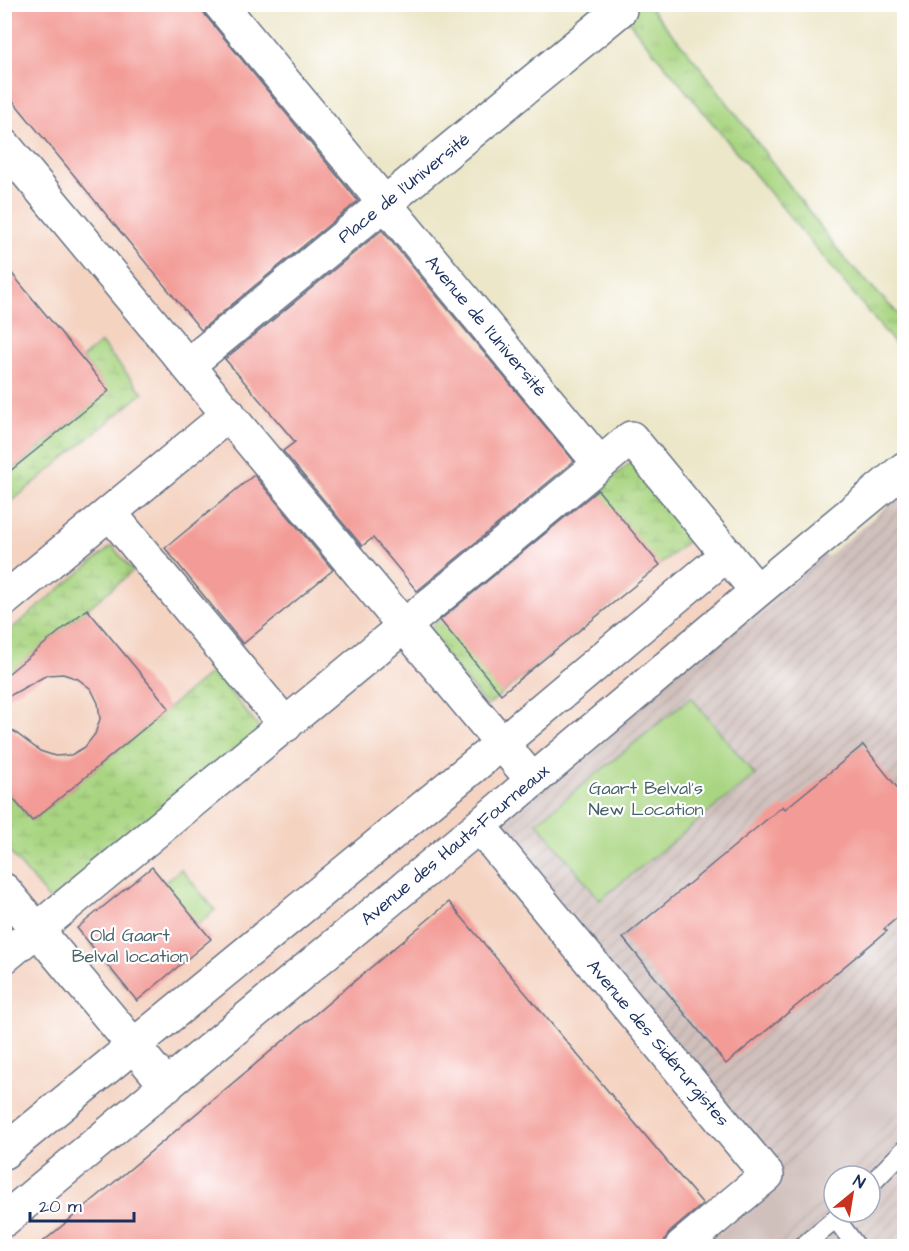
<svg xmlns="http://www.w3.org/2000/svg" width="909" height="1251" viewBox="0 0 909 1251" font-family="'Architects Daughter',sans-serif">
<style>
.built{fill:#f4d3c1}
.industrial{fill:url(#industrial-furrows)}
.railway{fill:#d0c0bc}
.grass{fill:url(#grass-tufts);stroke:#628270;stroke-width:1.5}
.wetland{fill:url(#wetland-marsh);stroke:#628270;stroke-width:1.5}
.green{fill:#a9d581;stroke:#628270;stroke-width:1.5}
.building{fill:#f39b96}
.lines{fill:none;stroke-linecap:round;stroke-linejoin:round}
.lane-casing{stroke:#646f84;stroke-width:21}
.street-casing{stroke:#646f84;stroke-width:36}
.lane{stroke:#fff;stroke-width:18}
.street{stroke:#fff;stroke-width:33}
.labels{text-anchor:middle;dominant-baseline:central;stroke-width:4.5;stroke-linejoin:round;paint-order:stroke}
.street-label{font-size:18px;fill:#1b2f5e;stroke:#fff}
.park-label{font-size:18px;fill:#466168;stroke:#fff}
</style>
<defs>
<pattern id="industrial-furrows" width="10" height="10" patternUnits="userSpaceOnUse" patternTransform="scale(1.5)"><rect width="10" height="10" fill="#d0c0bc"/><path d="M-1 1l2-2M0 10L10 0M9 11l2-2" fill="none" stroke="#b2a5a4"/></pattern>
<pattern id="grass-tufts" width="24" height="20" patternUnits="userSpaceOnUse" patternTransform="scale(1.5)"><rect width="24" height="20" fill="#a9d581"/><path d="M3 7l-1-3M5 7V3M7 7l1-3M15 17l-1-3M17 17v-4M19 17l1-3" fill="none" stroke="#91b772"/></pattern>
<pattern id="wetland-marsh" width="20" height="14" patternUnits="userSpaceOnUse" patternTransform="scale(1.5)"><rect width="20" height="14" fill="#a9d581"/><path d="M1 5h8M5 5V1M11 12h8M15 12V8" fill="none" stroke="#91b772"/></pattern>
</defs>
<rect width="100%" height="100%" fill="#fff"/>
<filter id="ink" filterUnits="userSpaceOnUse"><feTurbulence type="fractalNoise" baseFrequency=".0167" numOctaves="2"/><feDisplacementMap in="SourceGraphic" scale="12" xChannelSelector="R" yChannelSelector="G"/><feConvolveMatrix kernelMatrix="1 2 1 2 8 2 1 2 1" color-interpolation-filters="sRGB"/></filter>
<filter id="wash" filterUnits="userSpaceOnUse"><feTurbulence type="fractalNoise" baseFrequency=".008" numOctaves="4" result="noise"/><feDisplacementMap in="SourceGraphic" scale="24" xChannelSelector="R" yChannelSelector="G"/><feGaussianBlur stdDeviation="1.35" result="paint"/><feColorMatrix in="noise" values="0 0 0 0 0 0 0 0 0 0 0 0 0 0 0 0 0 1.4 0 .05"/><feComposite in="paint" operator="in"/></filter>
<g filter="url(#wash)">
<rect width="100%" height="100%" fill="#ede7ca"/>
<!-- built -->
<path class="built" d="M 5,5 L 220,5 L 612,479 L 636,458 L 751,597 L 775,1185 L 703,1246 L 5,1246 Z"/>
<!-- industrial -->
<path class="industrial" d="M 904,492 L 904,1046 L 796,1167 L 775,1185 L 479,826 L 815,544 L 827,557 Z
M 904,1103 L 904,1246 L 768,1246 L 834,1179 L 834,1212 L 870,1212 L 870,1176 L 837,1176 Z"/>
<!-- railway -->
<path class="railway" d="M 904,1045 L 904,1103 L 852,1161 L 837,1176 L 834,1176 L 834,1179 L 768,1246 L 703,1246 L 796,1167 Z"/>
<!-- grass -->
<path class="grass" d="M 615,5 L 648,5 L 702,69 L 844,258 L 904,320 L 904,355 Z"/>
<!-- wetland -->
<path class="wetland" d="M 101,343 L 143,393 L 5,507 L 5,476 L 108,391 L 82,358 Z
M 636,458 L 698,533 L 487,706 L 425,632 Z
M 112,546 L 133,571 L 5,677 L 5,634 Z
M 213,671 L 260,729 L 51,902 L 5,846 L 4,788 L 32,821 Z"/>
<!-- green -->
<path class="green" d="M 691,697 L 755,775 L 600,900 L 537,822 Z
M 181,869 L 215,910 L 124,985 L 90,944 Z"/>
<g id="blocks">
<!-- building -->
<path class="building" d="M 4,4 L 199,4 L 206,16 L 358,201 L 201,330 L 4,90 Z
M 382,230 L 574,461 L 417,591 L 373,538 L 362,546 L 283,451 L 295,442 L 225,359 Z
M 4,264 L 109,391 L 4,476 Z
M 254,475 L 333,570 L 243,644 L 165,548 Z
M 598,490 L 660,565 L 501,694 L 440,620 Z
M 87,609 L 169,708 L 32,821 L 4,788 L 4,724 L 40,751 L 55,756 L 71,755 L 85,747 L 95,734 L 100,719 L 98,703 L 91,689 L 78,679 L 63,674 L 47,675 L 4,699 L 4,677 Z
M 863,745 L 904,796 L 904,912 L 884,929 L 887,931 L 726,1064 L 623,938 L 783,806 L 785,809 Z
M 152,867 L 211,939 L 137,1001 L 77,928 Z
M 449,902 L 703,1204 L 670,1232 L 665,1239 L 664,1246 L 38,1246 Z"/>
</g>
</g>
<g filter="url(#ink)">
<use href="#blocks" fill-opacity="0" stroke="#646f84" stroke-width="1.5"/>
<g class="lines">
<defs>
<path id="lane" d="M 870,1185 L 904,1150
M 836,1219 L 856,1246
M 803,1246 L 843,1212"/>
<path id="street" d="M 220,4 L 600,464 L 631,438 L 757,591
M 4,145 L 533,781
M 188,365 L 620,10
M 110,513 L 147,558
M 150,562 L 286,725
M 4,600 L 229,414
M 479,826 L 767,1175 L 682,1246
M 4,890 L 167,1086
M 4,957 L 600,464
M 4,1152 L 502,743 L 727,554
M 4,1220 L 479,826 L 757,591 L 904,469"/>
</defs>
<!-- lane casing -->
<use href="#lane" class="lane-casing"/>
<!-- street casing -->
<use href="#street" class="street-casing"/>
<!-- lane -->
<use href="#lane" class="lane"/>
<!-- street -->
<use href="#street" class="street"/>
</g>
</g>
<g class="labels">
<!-- street labels -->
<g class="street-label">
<text transform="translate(404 188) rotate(-39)">Place de l'Université</text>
<text transform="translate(486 326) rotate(50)">Avenue de l'Université</text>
<text transform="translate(455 845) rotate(-40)">Avenue des Hauts-Fourneaux</text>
<text transform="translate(658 1043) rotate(50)">Avenue des Sidérurgistes</text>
</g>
<!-- park labels -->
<g class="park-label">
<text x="646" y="788">Gaart Belval's<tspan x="646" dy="21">New Location</tspan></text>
<text x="130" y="935">Old Gaart<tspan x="130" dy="21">Belval location</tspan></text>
</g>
</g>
<!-- margin -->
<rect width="909" height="1251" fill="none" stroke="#fff" stroke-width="24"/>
<!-- north arrow -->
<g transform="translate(852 1194) rotate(30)"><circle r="28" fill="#ffffff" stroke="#a4acbf" stroke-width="1.5"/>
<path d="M0-4.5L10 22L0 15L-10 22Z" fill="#c8321e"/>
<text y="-9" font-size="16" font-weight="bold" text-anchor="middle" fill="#1b2f5e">N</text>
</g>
<!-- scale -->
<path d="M30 1212v9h104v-9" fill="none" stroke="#1b2f5e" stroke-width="3"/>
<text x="39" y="1212" font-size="18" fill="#1b2f5e" stroke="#ffffff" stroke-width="4.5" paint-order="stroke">20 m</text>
</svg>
